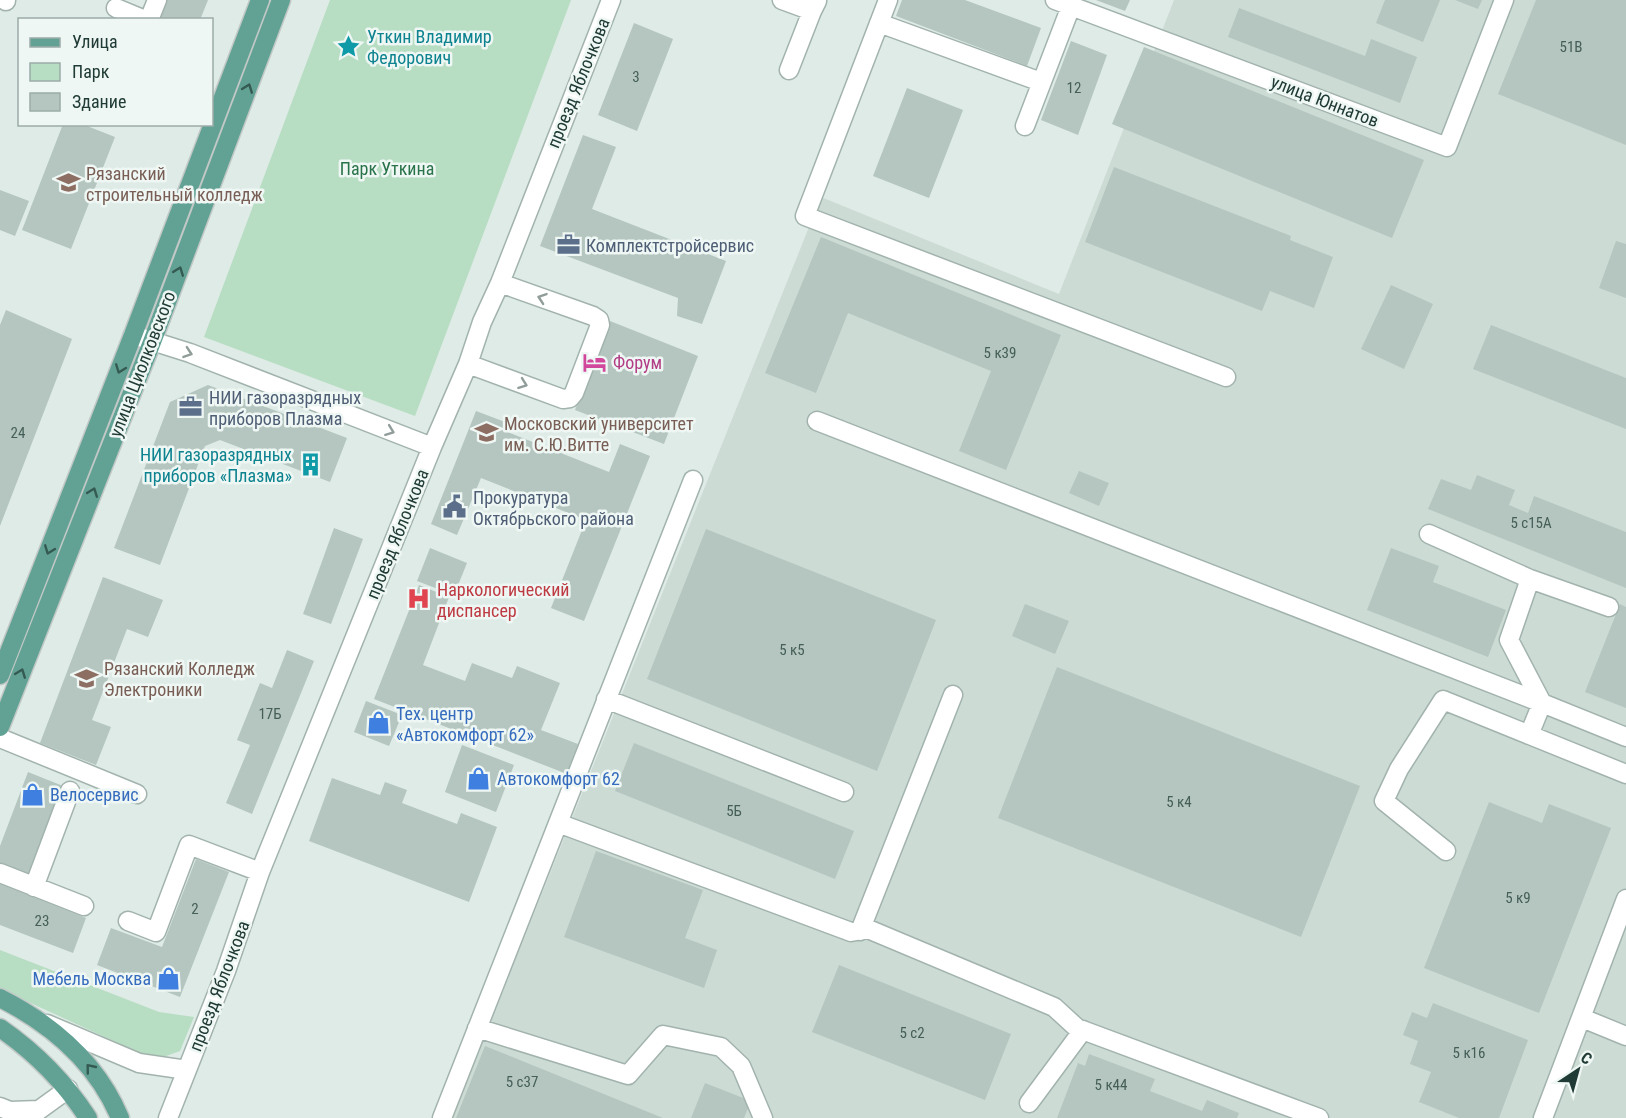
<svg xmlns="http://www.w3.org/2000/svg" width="1626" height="1118" viewBox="0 0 1626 1118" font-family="'Roboto Condensed',sans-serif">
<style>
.built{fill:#cddbd5}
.green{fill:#b7ddc3}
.building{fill:#b4c6bf}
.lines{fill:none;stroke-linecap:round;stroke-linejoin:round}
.minor-casing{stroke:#a2b3ad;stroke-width:21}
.major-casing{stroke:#c1c8c6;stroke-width:21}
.minor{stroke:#fff;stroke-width:18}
.major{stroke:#62a295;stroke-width:18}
.oneway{stroke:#345a52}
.oneway2{stroke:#909d9a}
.labels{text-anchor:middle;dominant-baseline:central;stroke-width:5;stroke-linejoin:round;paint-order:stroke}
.number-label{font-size:15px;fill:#455e58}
.culture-label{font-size:18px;fill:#0d838f;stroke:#eff7f4;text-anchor:start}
.street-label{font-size:18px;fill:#203b35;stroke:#eff7f4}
.park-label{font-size:18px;fill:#29734a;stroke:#eff7f4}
.education-label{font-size:18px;fill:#785e54;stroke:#eff7f4;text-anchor:start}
.service-label{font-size:18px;fill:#4e5e75;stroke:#eff7f4;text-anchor:start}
.hotel-label{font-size:18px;fill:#b23c85;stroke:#eff7f4;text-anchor:start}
.health-label{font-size:18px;fill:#be3a42;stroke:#eff7f4;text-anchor:start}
.shop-label{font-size:18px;fill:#366cbe;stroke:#eff7f4;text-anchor:start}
</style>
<rect width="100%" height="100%" fill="#dfebe6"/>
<!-- built -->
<path class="built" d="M 1174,0 L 1626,0 L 1626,1118 L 452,1118 L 821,197 L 1059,294 Z"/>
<!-- green -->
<path class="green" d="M 330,0 L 571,0 L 415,416 L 204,337 Z
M 0,950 L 159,1012 L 194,1017 L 180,1051 L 155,1060 L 0,989 Z"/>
<!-- building -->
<path class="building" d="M 167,0 L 208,0 L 200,20 L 159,20 Z
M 902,0 L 965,0 L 1041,28 L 1027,66 L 896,16 Z
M 1096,0 L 1130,0 L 1125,11 Z
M 1385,0 L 1440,0 L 1423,42 L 1376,23 Z
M 1455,0 L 1482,0 L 1478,9 Z
M 1536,0 L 1626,0 L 1626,145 L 1498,94 Z
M 1239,8 L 1365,56 L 1371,39 L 1417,57 L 1400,103 L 1228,37 Z
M 634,23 L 673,39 L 637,131 L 598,115 Z
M 1071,41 L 1107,55 L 1078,135 L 1041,120 Z
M 1144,47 L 1424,160 L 1392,238 L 1112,124 Z
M 907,88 L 963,110 L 929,198 L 873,176 Z
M 63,124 L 82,124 L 115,137 L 71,249 L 22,230 Z
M 583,135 L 616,147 L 592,209 L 726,261 L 702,324 L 677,316 L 678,298 L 540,246 Z
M 1114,167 L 1291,236 L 1290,240 L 1333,257 L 1314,308 L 1270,291 L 1262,311 L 1085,242 Z
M 0,190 L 29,201 L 15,236 L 0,230 Z
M 821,237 L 1061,335 L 1006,470 L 959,451 L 991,371 L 848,313 L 816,393 L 765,373 Z
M 1616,241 L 1626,244 L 1626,298 L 1599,288 Z
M 1391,285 L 1433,304 L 1404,369 L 1361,349 Z
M 6,310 L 72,339 L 0,526 L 0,325 Z
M 610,321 L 698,356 L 664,444 L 575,410 Z
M 1491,325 L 1626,378 L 1626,429 L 1473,369 Z
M 208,385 L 347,438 L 330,482 L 220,440 L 205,446 L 160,565 L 114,548 L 170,402 Z
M 476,411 L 505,422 L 502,430 L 609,472 L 620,444 L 650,456 L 584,621 L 551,608 L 586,520 L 481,478 L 457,535 L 431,524 Z
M 1079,471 L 1109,483 L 1099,506 L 1069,493 Z
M 1477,475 L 1515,490 L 1509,505 L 1528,513 L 1534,496 L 1626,532 L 1626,588 L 1428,509 L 1441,479 L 1471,490 Z
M 334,528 L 363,539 L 331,624 L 303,614 Z
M 706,529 L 936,620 L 877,771 L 647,679 Z
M 430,548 L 467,563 L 454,595 L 417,581 Z
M 1391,548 L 1439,566 L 1433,582 L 1506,610 L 1488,657 L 1367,610 Z
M 103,577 L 163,600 L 148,637 L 127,629 L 92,720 L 111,727 L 96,765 L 40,743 Z
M 419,585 L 449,597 L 423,665 L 465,681 L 472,663 L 512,678 L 517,666 L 560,683 L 541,730 L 578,744 L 567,774 L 374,699 Z
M 1025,604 L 1069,621 L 1055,654 L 1012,636 Z
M 1620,604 L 1626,607 L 1626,708 L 1585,692 Z
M 287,650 L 314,661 L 252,814 L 226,803 L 250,745 L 237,740 L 260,683 L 272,688 Z
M 1057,667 L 1360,786 L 1301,937 L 998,818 Z
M 366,701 L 402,715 L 389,746 L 354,732 Z
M 634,743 L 854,831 L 835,879 L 615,791 Z
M 462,745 L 514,765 L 496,812 L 445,792 Z
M 28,772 L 63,786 L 29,875 L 0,864 L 0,846 Z
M 332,778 L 380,795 L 385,782 L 407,790 L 402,803 L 457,824 L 461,813 L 497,827 L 469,902 L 309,841 Z
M 1489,802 L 1542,823 L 1549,804 L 1611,828 L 1539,1013 L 1424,968 Z
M 596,851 L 703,890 L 685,938 L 717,950 L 704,988 L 564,937 Z
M 196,859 L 229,872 L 180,997 L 97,965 L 111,928 L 162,947 Z
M 0,884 L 86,918 L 73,953 L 0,925 Z
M 839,965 L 1011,1034 L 985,1100 L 812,1032 Z
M 1433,1003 L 1528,1040 L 1499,1118 L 1459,1118 L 1419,1102 L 1431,1072 L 1410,1064 L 1418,1041 L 1403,1035 L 1412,1012 L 1427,1018 Z
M 485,1046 L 663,1118 L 456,1118 Z
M 1089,1054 L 1155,1079 L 1150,1091 L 1202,1111 L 1207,1100 L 1239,1113 L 1237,1118 L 1057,1118 L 1078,1063 L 1085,1066 Z
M 705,1083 L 751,1101 L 744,1118 L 691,1118 Z"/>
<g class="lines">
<defs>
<path id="minor" d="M 782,0 L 812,11 L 817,1
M 888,0 L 805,216 L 1226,377
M 1055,0 L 1447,147 L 1504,0
M 6,1 L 6,0
M 116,8 L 145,20
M 149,20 L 157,0
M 879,23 L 1041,82
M 789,70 L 812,11
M 1025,126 L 1071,6
M 133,335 L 190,353 L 432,447
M 468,364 L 563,399 L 570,398 L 574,393 L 600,325 L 599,320 L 593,316 L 500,283
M 817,421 L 1542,703 L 1529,735
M 1429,534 L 1530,579
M 1609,607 L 1530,579 L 1509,640 L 1542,703 L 1626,737
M 606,699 L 844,792
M 0,738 L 137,794
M 558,823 L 851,932 L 868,929 L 1054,1007 L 1077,1028 L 1319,1118
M 1446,851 L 1384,801 L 1399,769 L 1443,700 L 1626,774
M 0,873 L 84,906
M 34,887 L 70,791
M 128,921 L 156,932 L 189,845 L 260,872
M 860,931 L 953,695
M 1582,1018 L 1626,1036
M 47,1024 L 139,1063 L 187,1070
M 477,1028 L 628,1075 L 663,1035 L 721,1047 L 741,1066 L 763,1118
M 1029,1103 L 1083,1030
M 0,1107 L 10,1111 L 39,1110 L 68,1089
M 168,1118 L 226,971 L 260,872 L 432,447 L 468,364 L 482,322 L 500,283 L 611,0
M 442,1118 L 693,480
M 1543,1118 L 1626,899"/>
<path id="major" d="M 0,675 L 133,335 L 260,0
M 0,727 L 152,342 L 281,0
M 0,998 C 53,1025 97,1063 120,1118
M 0,1028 C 36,1053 64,1081 88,1118"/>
</defs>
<!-- minor casing -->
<use href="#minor" class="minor-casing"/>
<!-- major casing -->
<use href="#major" class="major-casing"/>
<!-- minor -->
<use href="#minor" class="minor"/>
<!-- major -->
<use href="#major" class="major"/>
</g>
<!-- one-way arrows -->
<defs><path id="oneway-chevron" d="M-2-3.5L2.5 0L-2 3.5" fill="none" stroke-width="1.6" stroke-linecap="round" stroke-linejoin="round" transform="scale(1.5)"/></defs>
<g class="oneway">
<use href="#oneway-chevron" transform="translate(248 88) rotate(-69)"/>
<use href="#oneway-chevron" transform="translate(179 271) rotate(-69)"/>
<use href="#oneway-chevron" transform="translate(120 369) rotate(111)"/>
<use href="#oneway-chevron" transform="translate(93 492) rotate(-69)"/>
<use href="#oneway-chevron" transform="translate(49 550) rotate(111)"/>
<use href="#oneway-chevron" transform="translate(21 673) rotate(-69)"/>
<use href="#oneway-chevron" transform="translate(90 1068) rotate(-129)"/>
</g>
<g class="oneway2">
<use href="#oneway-chevron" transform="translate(542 298) rotate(-161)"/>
<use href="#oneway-chevron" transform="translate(188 353) rotate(19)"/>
<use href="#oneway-chevron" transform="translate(523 384) rotate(20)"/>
<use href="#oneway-chevron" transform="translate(390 431) rotate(21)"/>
</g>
<!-- icons -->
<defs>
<symbol id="sight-bare" viewBox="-9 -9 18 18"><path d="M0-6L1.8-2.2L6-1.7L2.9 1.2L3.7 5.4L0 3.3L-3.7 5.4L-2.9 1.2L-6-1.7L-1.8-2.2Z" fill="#0f9aa8" stroke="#eff7f4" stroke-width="2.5" paint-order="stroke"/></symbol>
<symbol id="university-bare" viewBox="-9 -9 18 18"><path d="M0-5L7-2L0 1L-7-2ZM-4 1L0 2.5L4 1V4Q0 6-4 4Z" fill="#8d6e63" stroke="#eff7f4" stroke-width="2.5" paint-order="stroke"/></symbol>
<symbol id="office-bare" viewBox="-9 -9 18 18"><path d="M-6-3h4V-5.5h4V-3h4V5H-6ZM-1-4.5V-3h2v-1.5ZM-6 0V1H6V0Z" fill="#5c6f8a" stroke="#eff7f4" stroke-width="2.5" paint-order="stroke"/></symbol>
<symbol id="hotel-bare" viewBox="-9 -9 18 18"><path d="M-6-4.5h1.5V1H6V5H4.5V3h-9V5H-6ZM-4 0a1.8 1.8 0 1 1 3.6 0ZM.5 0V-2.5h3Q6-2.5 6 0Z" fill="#d1479c" stroke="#eff7f4" stroke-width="2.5" paint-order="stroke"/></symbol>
<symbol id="building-bare" viewBox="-9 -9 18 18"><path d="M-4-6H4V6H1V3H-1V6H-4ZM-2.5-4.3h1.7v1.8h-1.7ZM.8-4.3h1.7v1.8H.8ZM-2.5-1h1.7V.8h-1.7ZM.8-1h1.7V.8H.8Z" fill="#0f9aa8" stroke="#eff7f4" stroke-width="2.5" paint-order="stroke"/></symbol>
<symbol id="civic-bare" viewBox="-9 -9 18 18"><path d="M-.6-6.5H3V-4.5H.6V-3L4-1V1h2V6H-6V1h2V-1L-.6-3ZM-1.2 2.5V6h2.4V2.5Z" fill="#5c6f8a" stroke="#eff7f4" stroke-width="2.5" paint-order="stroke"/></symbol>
<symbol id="hospital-bare" viewBox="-9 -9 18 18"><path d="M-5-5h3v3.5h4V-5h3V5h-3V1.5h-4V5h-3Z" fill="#e0444e" stroke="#eff7f4" stroke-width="2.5" paint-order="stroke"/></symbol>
<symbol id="shop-bare" viewBox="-9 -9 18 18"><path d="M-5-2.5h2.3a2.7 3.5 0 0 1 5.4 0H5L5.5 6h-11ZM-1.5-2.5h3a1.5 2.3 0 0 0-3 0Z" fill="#3f7fe0" stroke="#eff7f4" stroke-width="2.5" paint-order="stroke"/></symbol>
</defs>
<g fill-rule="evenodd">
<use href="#sight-bare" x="332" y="30" width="33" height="33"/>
<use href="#university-bare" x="52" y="166" width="33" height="33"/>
<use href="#office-bare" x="552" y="228" width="33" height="33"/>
<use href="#hotel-bare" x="578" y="346" width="33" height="33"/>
<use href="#office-bare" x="174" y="390" width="33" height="33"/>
<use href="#university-bare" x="470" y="416" width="33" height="33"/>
<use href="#building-bare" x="294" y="448" width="33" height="33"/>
<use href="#civic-bare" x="438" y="490" width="33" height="33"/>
<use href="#hospital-bare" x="402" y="582" width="33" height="33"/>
<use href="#university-bare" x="70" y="662" width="33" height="33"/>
<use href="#shop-bare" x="362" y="706" width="33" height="33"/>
<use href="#shop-bare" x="462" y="762" width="33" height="33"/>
<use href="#shop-bare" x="16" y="778" width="33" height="33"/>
<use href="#shop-bare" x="152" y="962" width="33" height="33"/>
</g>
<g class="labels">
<!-- number labels -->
<g class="number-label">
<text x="1571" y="47">51В</text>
<text x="636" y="77">3</text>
<text x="1074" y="88">12</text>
<text x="1000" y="353">5 к39</text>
<text x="18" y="433">24</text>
<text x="1531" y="523">5 с15А</text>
<text x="792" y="650">5 к5</text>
<text x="270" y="714">17Б</text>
<text x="1179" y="802">5 к4</text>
<text x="734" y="811">5Б</text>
<text x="1518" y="898">5 к9</text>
<text x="195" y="909">2</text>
<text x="42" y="921">23</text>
<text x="912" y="1033">5 с2</text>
<text x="1469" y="1053">5 к16</text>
<text x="522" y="1082">5 с37</text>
<text x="1111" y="1085">5 к44</text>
</g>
<!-- culture labels -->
<g class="culture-label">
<text x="367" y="36">Уткин Владимир<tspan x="367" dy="21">Федорович</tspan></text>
<text x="292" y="454" text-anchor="end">НИИ газоразрядных<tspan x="292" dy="21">приборов «Плазма»</tspan></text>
</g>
<!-- street labels -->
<g class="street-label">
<text transform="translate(578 83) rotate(-68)">проезд Яблочкова</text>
<text transform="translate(1325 101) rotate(21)">улица Юннатов</text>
<text transform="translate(142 364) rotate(-69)">улица Циолковского</text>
<text transform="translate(397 534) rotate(-68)">проезд Яблочкова</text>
<text transform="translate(219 986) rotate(-69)">проезд Яблочкова</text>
</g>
<!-- park labels -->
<g class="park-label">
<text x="387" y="168">Парк Уткина</text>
</g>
<!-- education labels -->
<g class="education-label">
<text x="86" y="173">Рязанский<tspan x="86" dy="21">строительный колледж</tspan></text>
<text x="504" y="423">Московский университет<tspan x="504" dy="21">им. С.Ю.Витте</tspan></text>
<text x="104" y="668">Рязанский Колледж<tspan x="104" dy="21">Электроники</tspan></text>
</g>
<!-- service labels -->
<g class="service-label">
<text x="586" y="245">Комплектстройсервис</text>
<text x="209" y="397">НИИ газоразрядных<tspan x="209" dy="21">приборов Плазма</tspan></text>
<text x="473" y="497">Прокуратура<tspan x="473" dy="21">Октябрьского района</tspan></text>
</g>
<!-- hotel labels -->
<g class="hotel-label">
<text x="613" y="362">Форум</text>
</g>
<!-- health labels -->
<g class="health-label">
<text x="437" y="589">Наркологический<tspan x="437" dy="21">диспансер</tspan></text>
</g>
<!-- shop labels -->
<g class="shop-label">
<text x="396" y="713">Тех. центр<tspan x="396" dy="21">«Автокомфорт 62»</tspan></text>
<text x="497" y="778">Автокомфорт 62</text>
<text x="50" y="794">Велосервис</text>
<text x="151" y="978" text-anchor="end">Мебель Москва</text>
</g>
</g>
<!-- legend -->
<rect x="18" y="18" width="195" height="108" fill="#eff7f4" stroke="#9caca8" stroke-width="1.5"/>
<rect x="30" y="38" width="30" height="9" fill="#62a295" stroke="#9caca8" stroke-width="1.5"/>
<text x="72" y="48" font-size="18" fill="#203b35">Улица</text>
<rect x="30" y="63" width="30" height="18" fill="#b7ddc3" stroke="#9caca8" stroke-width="1.5"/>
<text x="72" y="78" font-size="18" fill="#203b35">Парк</text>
<rect x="30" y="93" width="30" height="18" fill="#b4c6bf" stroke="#9caca8" stroke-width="1.5"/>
<text x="72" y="108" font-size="18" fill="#203b35">Здание</text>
<!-- north arrow -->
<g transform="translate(1578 1070) rotate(36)" stroke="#eff7f4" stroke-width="4.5" paint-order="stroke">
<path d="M0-4.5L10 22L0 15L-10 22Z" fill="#203b35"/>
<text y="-9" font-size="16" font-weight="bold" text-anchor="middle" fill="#203b35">С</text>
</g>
</svg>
